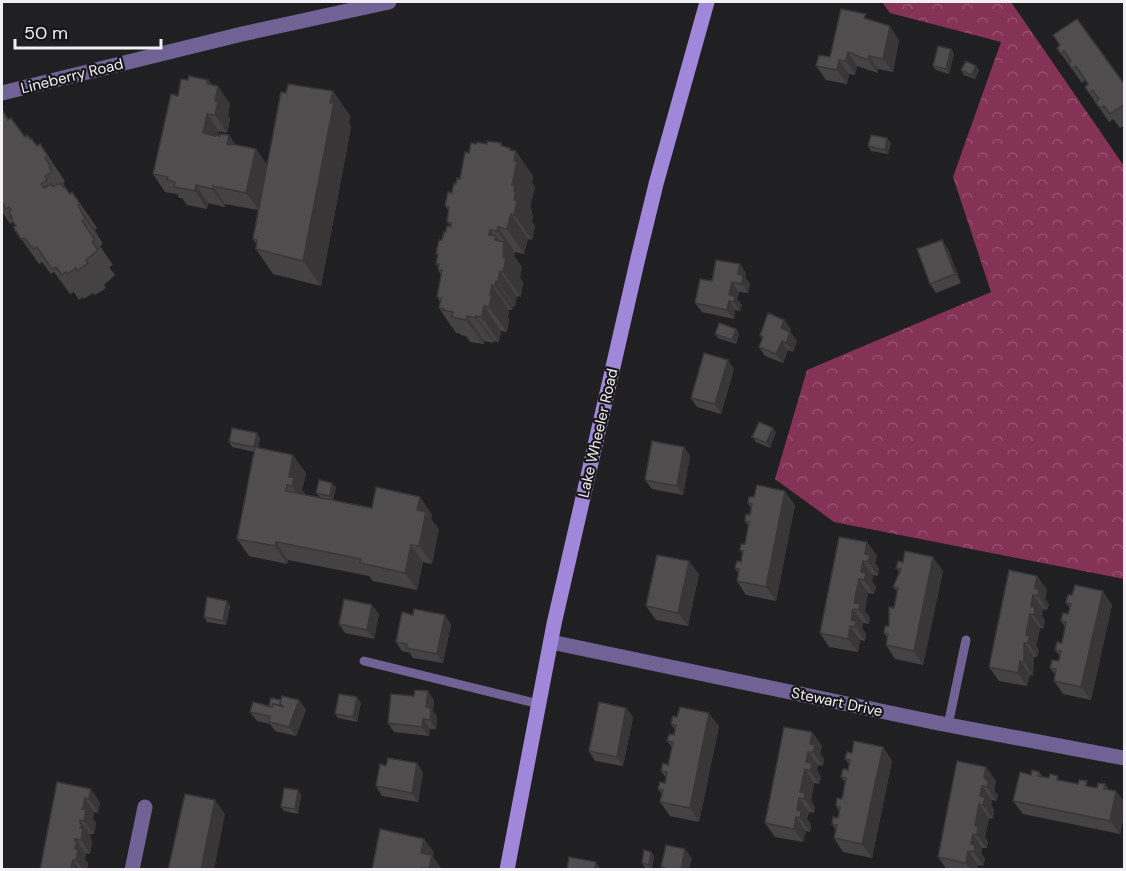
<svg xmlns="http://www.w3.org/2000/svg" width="1126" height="871" viewBox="0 0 1126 871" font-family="'DM Sans',sans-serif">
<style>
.forest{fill:url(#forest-crowns)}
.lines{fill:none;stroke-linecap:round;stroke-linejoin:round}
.service{stroke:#716295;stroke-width:9}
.minor{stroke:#716295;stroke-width:15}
.tertiary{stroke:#716295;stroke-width:15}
.secondary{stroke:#a187d9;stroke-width:15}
.wall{fill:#454244}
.shaded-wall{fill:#383637}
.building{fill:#504d4f;stroke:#383637;stroke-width:1.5}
.labels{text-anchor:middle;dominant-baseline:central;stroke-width:4.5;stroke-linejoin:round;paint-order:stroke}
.street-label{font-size:15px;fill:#f0eff1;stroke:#171618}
</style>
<defs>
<pattern id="forest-crowns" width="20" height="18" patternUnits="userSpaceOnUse" patternTransform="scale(1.5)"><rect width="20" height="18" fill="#843256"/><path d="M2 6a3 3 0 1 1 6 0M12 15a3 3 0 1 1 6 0" fill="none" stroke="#96506f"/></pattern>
</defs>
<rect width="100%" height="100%" fill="#201f21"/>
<!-- forest -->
<path class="forest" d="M 882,2 L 1011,2 L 1124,166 L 1124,579 L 834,522 L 775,479 L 807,370 L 991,292 L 953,177 L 1001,42 L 890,13 Z"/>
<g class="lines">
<!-- service -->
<path class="service" d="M 364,661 L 539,704
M 948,725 L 966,640"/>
<!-- minor -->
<path class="minor" d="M 551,642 L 938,723 L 1124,758
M 132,870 L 145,807"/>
<!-- tertiary -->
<path class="tertiary" d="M 2,93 L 242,34 L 389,2"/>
<!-- secondary -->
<path class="secondary" d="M 507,870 L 554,624 L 638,258 L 656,184 L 707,2"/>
</g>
<!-- wall -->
<path class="wall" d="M 870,20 L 899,40 L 893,72 L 878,69 L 878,73 L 857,66 L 855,75 L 849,74 L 847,84 L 826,80 L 816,66 L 830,57 Z
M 1060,45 L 1125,85 L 1125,125 L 1120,128 L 1113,119 L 1109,122 L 1085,87 L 1088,84 L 1085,80 L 1082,83 L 1057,48 Z
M 951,49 L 954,54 L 949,74 L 936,70 L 933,66 Z
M 961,70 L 979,70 L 975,79 L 964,75 Z
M 188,80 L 208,80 L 230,104 L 228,115 L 230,119 L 227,133 L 219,131 L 218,135 L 236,145 L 256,149 L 267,165 L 286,93 L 333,91 L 350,116 L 349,123 L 351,127 L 321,286 L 273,274 L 256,249 L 257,245 L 253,239 L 258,210 L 225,204 L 225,207 L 208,203 L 207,209 L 187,205 L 182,198 L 179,198 L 177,194 L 165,192 L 153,174 L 178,96 Z
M 2,112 L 25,137 L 30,139 L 37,146 L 40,144 L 65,181 L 63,183 L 68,191 L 70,194 L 72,192 L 97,228 L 95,230 L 103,244 L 100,246 L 113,265 L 109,267 L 115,275 L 104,285 L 106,288 L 95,295 L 93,293 L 84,299 L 83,297 L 79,300 L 74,292 L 70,294 L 54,272 L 51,274 L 42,262 L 39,264 L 13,227 L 16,226 L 13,222 L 10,224 L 2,211 Z
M 891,143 L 888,154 L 871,151 L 868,146 Z
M 503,146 L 512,150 L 533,176 L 532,183 L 535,187 L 530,207 L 532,210 L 532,214 L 533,216 L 532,222 L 535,226 L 532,240 L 528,239 L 524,254 L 515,252 L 514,256 L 522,267 L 520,278 L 523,282 L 521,297 L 517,296 L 515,307 L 513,306 L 512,310 L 509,310 L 508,318 L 509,320 L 507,332 L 501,331 L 499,342 L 494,341 L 494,343 L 484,341 L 484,344 L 470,342 L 466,336 L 461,335 L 459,333 L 456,333 L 439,308 L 440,302 L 437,297 L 441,274 L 438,270 L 439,267 L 436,264 L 438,256 L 436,254 L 446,232 L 451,226 L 447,222 L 449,211 L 445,206 L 456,184 L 460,179 L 469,153 Z
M 948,249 L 961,283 L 936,293 L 930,284 Z
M 740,264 L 746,274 L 745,277 L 750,284 L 748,293 L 739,292 L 737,299 L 742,305 L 740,311 L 735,310 L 734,319 L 702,312 L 695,303 L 712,281 Z
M 784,320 L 791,329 L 790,332 L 797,341 L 793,352 L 788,350 L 783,363 L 765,356 L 759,347 L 762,339 L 760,335 Z
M 736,329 L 739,334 L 736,344 L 718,338 L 715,334 Z
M 734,369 L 721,414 L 697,407 L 691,398 Z
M 776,432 L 770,448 L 756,442 L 752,437 Z
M 260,438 L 258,448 L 306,473 L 302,490 L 306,495 L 320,497 L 316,493 L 336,487 L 333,500 L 372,508 L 420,497 L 432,515 L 431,519 L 439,529 L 432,564 L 423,562 L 417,590 L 373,581 L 369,576 L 288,560 L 287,564 L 249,556 L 237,539 L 254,452 L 232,447 L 229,442 Z
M 684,447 L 690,456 L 683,495 L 652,489 L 645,480 Z
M 748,503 L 795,505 L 776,601 L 746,595 L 737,581 L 738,573 L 735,568 L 741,562 L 742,554 L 740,550 L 745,544 L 748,526 L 745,521 L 750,515 L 751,508 Z
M 867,542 L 877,556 L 875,563 L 879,569 L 878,576 L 873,575 L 872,581 L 876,587 L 874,594 L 868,593 L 865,611 L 870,618 L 869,624 L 863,623 L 862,628 L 866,634 L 865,641 L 860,640 L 858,652 L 829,647 L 820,633 Z
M 896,568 L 943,571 L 923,665 L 895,659 L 886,645 L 887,638 L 884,633 L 889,626 L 897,592 L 893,587 L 900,573 Z
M 699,574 L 688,626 L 656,620 L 646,606 Z
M 1037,576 L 1047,590 L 1045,599 L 1049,604 L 1047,610 L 1043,609 L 1042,616 L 1045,621 L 1043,629 L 1040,628 L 1036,646 L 1039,650 L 1037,657 L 1034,657 L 1033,676 L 1030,675 L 1027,686 L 999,681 L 989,667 Z
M 1066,603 L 1112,605 L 1091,700 L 1063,694 L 1054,681 L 1055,674 L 1050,668 L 1059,661 L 1060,656 L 1055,650 L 1062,643 L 1065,627 L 1061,621 L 1068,614 L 1070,608 Z
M 230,606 L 226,625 L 207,622 L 204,617 Z
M 379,614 L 374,639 L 345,633 L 339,624 Z
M 451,624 L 443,663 L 413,658 L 410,653 L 402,651 L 396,642 Z
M 281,700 L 299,700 L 306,710 L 296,736 L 275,731 L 270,724 L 257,721 L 250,712 L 269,706 Z
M 434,700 L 433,711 L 437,717 L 436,729 L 430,729 L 429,736 L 394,732 L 388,723 Z
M 361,702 L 357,722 L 338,718 L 335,714 Z
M 626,708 L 633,717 L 623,766 L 595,761 L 589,751 Z
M 671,724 L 719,726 L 699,822 L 670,816 L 660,802 L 662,795 L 658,789 L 665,783 L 666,778 L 661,771 L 668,765 L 672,747 L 667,741 L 674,735 L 675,730 Z
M 812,732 L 822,746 L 820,753 L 824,759 L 823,766 L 818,765 L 817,770 L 821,777 L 819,784 L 814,783 L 811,801 L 815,807 L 814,813 L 809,812 L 807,819 L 811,824 L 810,832 L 806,831 L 803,842 L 775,837 L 765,823 Z
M 883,747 L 892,761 L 872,858 L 843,852 L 834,838 L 836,830 L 832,824 L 838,818 L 839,811 L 836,806 L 842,799 L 845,782 L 841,777 L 848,770 L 849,764 L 845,759 L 852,753 Z
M 417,763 L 423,773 L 418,802 L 382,796 L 376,786 L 386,766 Z
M 986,767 L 996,781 L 994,790 L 998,795 L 996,801 L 992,800 L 991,805 L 994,810 L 993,819 L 989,818 L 985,837 L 988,842 L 987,848 L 982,848 L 981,853 L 985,859 L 983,866 L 978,865 L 977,870 L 947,870 L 938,857 Z
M 1039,772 L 1043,777 L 1097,788 L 1105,784 L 1109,790 L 1116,791 L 1125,803 L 1125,811 L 1120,834 L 1023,814 L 1013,801 L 1031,775 Z
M 57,782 L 100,802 L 98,813 L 94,812 L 93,819 L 96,823 L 94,834 L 90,834 L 90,835 L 92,842 L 90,854 L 85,853 L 86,854 L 85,860 L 88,863 L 87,870 L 40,870 Z
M 301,795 L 298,814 L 284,811 L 281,807 Z
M 651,852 L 654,856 L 652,869 L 645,868 L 642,863 Z"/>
<!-- shaded-wall -->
<path class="shaded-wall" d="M 890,26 L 899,40 L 893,72 L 883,59 Z
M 951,49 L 954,54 L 949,74 L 946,69 Z
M 848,52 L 857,66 L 855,75 L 846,61 Z
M 869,56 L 878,69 L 878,73 L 868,60 Z
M 839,60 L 849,74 L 847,84 L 837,70 Z
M 976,66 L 979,70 L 975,79 L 971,75 Z
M 208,80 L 216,92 L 218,86 L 230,104 L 228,115 L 230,119 L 227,133 L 215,115 L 215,101 L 207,84 Z
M 333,91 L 350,116 L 349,123 L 351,127 L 321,286 L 303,261 Z
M 207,114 L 219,131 L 215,151 L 203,133 Z
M 229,135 L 242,153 L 227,144 Z
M 887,138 L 891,143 L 888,154 L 885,150 Z
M 501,143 L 514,161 L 510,150 L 510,148 L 515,154 L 516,151 L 533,176 L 532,183 L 535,187 L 530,207 L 532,210 L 532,214 L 533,216 L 532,222 L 535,226 L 532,240 L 514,215 L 512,185 L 501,146 Z
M 256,149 L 269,167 L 259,210 L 246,193 Z
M 196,185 L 208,203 L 207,209 L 195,191 Z
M 213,186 L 225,204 L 225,207 L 212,189 Z
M 78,205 L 95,230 L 103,244 L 85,219 Z
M 511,214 L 528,239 L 524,254 L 507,229 Z
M 498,227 L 515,252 L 514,256 L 497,231 Z
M 490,230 L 496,238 L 496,236 L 504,247 L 504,242 L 522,267 L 520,278 L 523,282 L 521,297 L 503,272 L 489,235 Z
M 942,240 L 948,249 L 961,283 L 955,274 Z
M 740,264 L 746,274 L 745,277 L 750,284 L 748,293 L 742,284 L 738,274 Z
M 500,271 L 517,296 L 515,307 L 498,282 Z
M 496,281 L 513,306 L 512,310 L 495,286 Z
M 732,282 L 739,292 L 737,299 L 742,305 L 740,311 L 729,295 Z
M 492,285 L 509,310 L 508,318 L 509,320 L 507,332 L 489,307 Z
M 729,301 L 735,310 L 734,319 L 727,310 Z
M 484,306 L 501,331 L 499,342 L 482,317 Z
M 467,316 L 484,341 L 484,344 L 466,320 Z
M 476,316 L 494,341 L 494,343 L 476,318 Z
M 784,320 L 791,329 L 787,337 L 781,328 Z
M 736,329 L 739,334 L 736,344 L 732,340 Z
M 790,332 L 797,341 L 793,352 L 786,343 Z
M 782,341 L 788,350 L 783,363 L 776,354 Z
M 728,360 L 734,369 L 721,414 L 715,404 Z
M 773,428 L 776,432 L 770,448 L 766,443 Z
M 257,433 L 260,438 L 257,452 L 254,447 Z
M 684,447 L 690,456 L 683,495 L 677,486 Z
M 293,455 L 306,473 L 302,490 L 306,495 L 304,504 L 292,486 L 289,477 Z
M 332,483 L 336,487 L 333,500 L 330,496 Z
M 785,491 L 795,505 L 776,601 L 766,587 Z
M 420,497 L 432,515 L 431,519 L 439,529 L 432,564 L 419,546 L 417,510 Z
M 276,542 L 288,560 L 287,564 L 275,546 Z
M 867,542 L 877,556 L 875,563 L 879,569 L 878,576 L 868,562 L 865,554 Z
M 411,545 L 423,562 L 417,590 L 405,573 Z
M 933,557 L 943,571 L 923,665 L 914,651 Z
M 689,561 L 699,574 L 688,626 L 678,613 Z
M 863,561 L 873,575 L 872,581 L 876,587 L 874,594 L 864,580 L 861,572 Z
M 1037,576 L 1047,590 L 1045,599 L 1049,604 L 1047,610 L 1038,596 L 1035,588 Z
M 859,579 L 868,593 L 865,611 L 870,618 L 869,624 L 854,603 Z
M 1103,591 L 1112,605 L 1091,700 L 1081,687 Z
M 1033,595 L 1043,609 L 1042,616 L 1045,621 L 1043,629 L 1034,615 L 1031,607 Z
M 227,601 L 230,606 L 226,625 L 223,621 Z
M 372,605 L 379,614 L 374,639 L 367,630 Z
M 853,609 L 863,623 L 862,628 L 866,634 L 865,641 L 851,620 Z
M 1030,614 L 1040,628 L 1036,646 L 1039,650 L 1037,657 L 1028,643 L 1026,635 Z
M 445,615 L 451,624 L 443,663 L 437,654 Z
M 850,626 L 860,640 L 858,652 L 848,639 Z
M 1024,643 L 1034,657 L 1033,676 L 1024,662 Z
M 1020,661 L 1030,675 L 1027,686 L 1018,673 Z
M 428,691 L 434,700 L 433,711 L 437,717 L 436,729 L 430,720 L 426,707 Z
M 357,697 L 361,702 L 357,722 L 353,717 Z
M 299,700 L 306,710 L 296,736 L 289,727 Z
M 626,708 L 633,717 L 623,766 L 617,757 Z
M 709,713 L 719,726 L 699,822 L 690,808 Z
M 423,719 L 430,729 L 429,736 L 422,727 Z
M 812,732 L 822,746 L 820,753 L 824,759 L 823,766 L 813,752 L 810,744 Z
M 883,747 L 892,761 L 872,858 L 862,844 Z
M 808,752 L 818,765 L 817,770 L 821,777 L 819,784 L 810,771 L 806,762 Z
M 417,763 L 423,773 L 418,802 L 412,793 Z
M 986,767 L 996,781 L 994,790 L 998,795 L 996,801 L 987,787 L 984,778 Z
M 805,769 L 814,783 L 811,801 L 815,807 L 814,813 L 800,792 Z
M 982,786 L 992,800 L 991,805 L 994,810 L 993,819 L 983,805 L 980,796 Z
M 91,789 L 100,802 L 98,813 L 89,799 Z
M 298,790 L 301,795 L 298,814 L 295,809 Z
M 1116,791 L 1125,803 L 1125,811 L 1120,834 L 1110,821 Z
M 85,798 L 94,812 L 93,819 L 96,823 L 94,834 L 84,821 L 86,811 L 83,808 Z
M 799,798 L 809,812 L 807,819 L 811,824 L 810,832 L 800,818 L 797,810 Z
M 215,800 L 225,814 L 214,870 L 201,870 Z
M 979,804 L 989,818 L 985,837 L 988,842 L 987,848 L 977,835 L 975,825 Z
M 796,817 L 806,831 L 803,842 L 794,829 Z
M 80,820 L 90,834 L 91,837 L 91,840 L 92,842 L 90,854 L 81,840 Z
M 973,834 L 982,848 L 981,853 L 985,859 L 983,866 L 974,852 L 971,844 Z
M 75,839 L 86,854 L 85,860 L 88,863 L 87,870 L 83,870 L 76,860 Z
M 424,839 L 434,852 L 433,856 L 441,868 L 441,870 L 429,869 L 421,853 Z
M 685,849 L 692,858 L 689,870 L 681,870 Z
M 968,851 L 978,865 L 977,870 L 971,870 L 966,863 Z
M 651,852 L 654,856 L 652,869 L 649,865 Z
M 73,860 L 80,870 L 73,870 L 71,867 Z
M 596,862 L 601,870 L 594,870 Z"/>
<!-- building -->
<path class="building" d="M 841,9 L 866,14 L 864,18 L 890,26 L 883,59 L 869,56 L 868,60 L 848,52 L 846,61 L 839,60 L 837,70 L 816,66 L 819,55 L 830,57 Z
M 1077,19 L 1125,85 L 1125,104 L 1110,114 L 1104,106 L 1100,108 L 1095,102 L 1099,99 L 1093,90 L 1089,93 L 1085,87 L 1088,84 L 1076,66 L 1072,69 L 1068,63 L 1071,61 L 1064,51 L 1061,54 L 1057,48 L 1060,45 L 1053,35 Z
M 938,46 L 951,49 L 946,69 L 933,66 Z
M 966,61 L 976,66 L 971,75 L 961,70 Z
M 189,76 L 208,80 L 207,84 L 218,86 L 215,101 L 218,101 L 215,115 L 207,114 L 203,133 L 215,136 L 215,135 L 220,136 L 220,134 L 229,135 L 227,144 L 231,145 L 232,144 L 256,149 L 246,193 L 213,186 L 212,189 L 196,185 L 195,191 L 174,187 L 175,182 L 167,180 L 168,177 L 153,174 L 171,94 L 178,96 L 181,79 L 188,80 Z
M 288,84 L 333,91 L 330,103 L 334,102 L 303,261 L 256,249 L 257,240 L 253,239 L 281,92 L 286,93 Z
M 3,111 L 8,120 L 11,118 L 25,137 L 27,135 L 30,139 L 31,138 L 37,146 L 40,144 L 48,156 L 45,158 L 51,166 L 49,167 L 52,172 L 45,176 L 47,180 L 41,184 L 44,188 L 51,184 L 53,187 L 60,183 L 63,187 L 64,186 L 70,194 L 72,192 L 80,204 L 78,205 L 85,219 L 82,221 L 95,240 L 92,242 L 98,250 L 86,260 L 88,263 L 77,271 L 76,268 L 67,274 L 66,272 L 62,275 L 56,267 L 52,269 L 37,247 L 34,249 L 24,238 L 21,239 L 13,227 L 16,226 L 10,217 L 12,217 L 9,212 L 11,210 L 9,207 L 6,209 L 3,204 L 2,205 L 2,112 Z
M 871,135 L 887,138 L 885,150 L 868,146 Z
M 487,141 L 501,143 L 501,146 L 510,148 L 510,150 L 516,151 L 514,161 L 517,162 L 512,185 L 515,185 L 514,191 L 516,191 L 514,200 L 517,201 L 514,215 L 511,214 L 507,229 L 498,227 L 497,231 L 490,230 L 489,235 L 496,236 L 495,240 L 504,242 L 503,257 L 506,258 L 503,272 L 500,271 L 498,282 L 496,281 L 495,286 L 492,285 L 490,295 L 492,295 L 489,307 L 484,306 L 482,317 L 476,316 L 476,318 L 467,316 L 466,320 L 452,317 L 453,312 L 443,310 L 444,309 L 439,308 L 441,298 L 437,297 L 442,270 L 438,270 L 439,264 L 436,264 L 438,254 L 436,254 L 439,240 L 442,240 L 444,232 L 446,232 L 447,226 L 451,227 L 451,223 L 447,222 L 449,207 L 445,206 L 448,192 L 452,193 L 454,183 L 456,184 L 457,178 L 460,179 L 465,152 L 469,153 L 471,143 L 476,144 L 477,142 L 487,144 Z
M 942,240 L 955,274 L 930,284 L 917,249 Z
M 716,260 L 740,264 L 738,274 L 743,275 L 742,284 L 732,282 L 729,295 L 735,296 L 734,302 L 729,301 L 727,310 L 695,303 L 700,279 L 712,281 Z
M 768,313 L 784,320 L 781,328 L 790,332 L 786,343 L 782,341 L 776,354 L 759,347 L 763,337 L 760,335 Z
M 719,323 L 736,329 L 732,340 L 715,334 Z
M 704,353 L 728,360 L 715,404 L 691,398 Z
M 759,422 L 773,428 L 766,443 L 752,437 Z
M 232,428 L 257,433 L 254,447 L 229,442 Z
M 652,441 L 684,447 L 677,486 L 645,480 Z
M 255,447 L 293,455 L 289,477 L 294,477 L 292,486 L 287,485 L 286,491 L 372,508 L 376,487 L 420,497 L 417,510 L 426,512 L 419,546 L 411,545 L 405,573 L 360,563 L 361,559 L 276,542 L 275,546 L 237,539 Z
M 319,480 L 332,483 L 330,496 L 316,493 Z
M 757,485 L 785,491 L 766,587 L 737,581 L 739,569 L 735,568 L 737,561 L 741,562 L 743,551 L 740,550 L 741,544 L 745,544 L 749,522 L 745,521 L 746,514 L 750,515 L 752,504 L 748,503 L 749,497 L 754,497 Z
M 839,537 L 867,542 L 865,554 L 870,555 L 868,562 L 863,561 L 861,572 L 866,573 L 864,580 L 859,579 L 854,603 L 860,604 L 859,610 L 853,609 L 851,620 L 856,621 L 855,627 L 850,626 L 848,639 L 820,633 Z
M 905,551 L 933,557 L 914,651 L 886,645 L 888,634 L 884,633 L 885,626 L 889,626 L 889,607 L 894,608 L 898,588 L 893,587 L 901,569 L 896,568 L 898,561 L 903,562 Z
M 657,555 L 689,561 L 678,613 L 646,606 Z
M 1009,570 L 1037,576 L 1035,588 L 1039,590 L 1038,596 L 1033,595 L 1031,607 L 1035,607 L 1034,615 L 1030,614 L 1026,635 L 1029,636 L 1028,643 L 1024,643 L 1024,662 L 1020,661 L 1018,673 L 989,667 Z
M 1075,585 L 1103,591 L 1081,687 L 1054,681 L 1056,669 L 1050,668 L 1052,660 L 1059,661 L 1061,651 L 1055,650 L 1057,642 L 1062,643 L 1066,622 L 1061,621 L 1063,613 L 1068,614 L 1071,604 L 1066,603 L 1068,595 L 1072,595 Z
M 207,597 L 227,601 L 223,621 L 204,617 Z
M 344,599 L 372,605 L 367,630 L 339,624 Z
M 414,609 L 445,615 L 437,654 L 406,648 L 407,644 L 396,642 L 402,612 L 413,615 Z
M 415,690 L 428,691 L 426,707 L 431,708 L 430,720 L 423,719 L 422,727 L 388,723 L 391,694 L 414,696 Z
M 339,694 L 357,697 L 353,717 L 335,714 Z
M 282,696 L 299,700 L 289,727 L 269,722 L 270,716 L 250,712 L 253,702 L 272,707 L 273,704 L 284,707 L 280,704 Z
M 271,698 L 281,700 L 280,704 L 282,706 L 273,704 L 272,707 L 269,706 Z
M 599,702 L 626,708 L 617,757 L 589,751 Z
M 680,707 L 709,713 L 690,808 L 660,802 L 663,790 L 658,789 L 660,782 L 665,783 L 667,772 L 661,771 L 663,763 L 668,765 L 673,742 L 667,741 L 669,734 L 674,735 L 676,725 L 671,724 L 673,716 L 677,717 Z
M 784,727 L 812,732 L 810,744 L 815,745 L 813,752 L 808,752 L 806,762 L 812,763 L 810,771 L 805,769 L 800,792 L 805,793 L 804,799 L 799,798 L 797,810 L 801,811 L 800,818 L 796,817 L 794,829 L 765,823 Z
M 854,741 L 883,747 L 862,844 L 834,838 L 837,825 L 832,824 L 833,817 L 838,818 L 840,807 L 836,806 L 837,798 L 842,799 L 846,778 L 841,777 L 843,769 L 848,770 L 850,760 L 845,759 L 847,752 L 852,753 Z
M 388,758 L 417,763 L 412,793 L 376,786 L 380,764 L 386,766 Z
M 957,761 L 986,767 L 984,778 L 988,781 L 987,787 L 982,786 L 980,796 L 985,797 L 983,805 L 979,804 L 975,825 L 978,828 L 977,835 L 973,834 L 971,844 L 975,845 L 974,852 L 968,851 L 966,863 L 938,857 Z
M 1032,770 L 1039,772 L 1038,776 L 1049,778 L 1050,774 L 1058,776 L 1057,780 L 1078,784 L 1079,780 L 1087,781 L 1086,786 L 1097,788 L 1098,783 L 1105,784 L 1104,789 L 1116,791 L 1110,821 L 1013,801 L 1020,772 L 1031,775 Z
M 57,782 L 91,789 L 89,799 L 85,798 L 83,808 L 82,809 L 86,809 L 84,821 L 80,820 L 80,823 L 82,824 L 80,828 L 83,828 L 81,840 L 75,839 L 75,841 L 77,841 L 75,849 L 78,850 L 76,860 L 73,860 L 71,867 L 75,867 L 75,870 L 40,870 Z
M 284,788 L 298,790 L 295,809 L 281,807 Z
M 185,794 L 215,800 L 201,870 L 168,870 Z
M 380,829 L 424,839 L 421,853 L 432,855 L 429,869 L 421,868 L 421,870 L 372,870 Z
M 666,845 L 685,849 L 681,870 L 671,870 L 661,867 Z
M 644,850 L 651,852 L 649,865 L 642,863 Z
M 569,857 L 596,862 L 594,870 L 567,870 Z"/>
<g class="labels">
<!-- street labels -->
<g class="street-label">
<text transform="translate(72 76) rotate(-14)">Lineberry Road</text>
<text transform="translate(598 433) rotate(-77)">Lake Wheeler Road</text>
<text transform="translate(837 702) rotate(12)">Stewart Drive</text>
</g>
</g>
<!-- border -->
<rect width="1126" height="871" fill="none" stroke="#f0eff1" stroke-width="6"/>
<!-- scale -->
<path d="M15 39v9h146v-9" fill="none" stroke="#f0eff1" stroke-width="3"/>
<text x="24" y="39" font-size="18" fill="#f0eff1" stroke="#171618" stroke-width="4.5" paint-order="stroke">50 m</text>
</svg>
